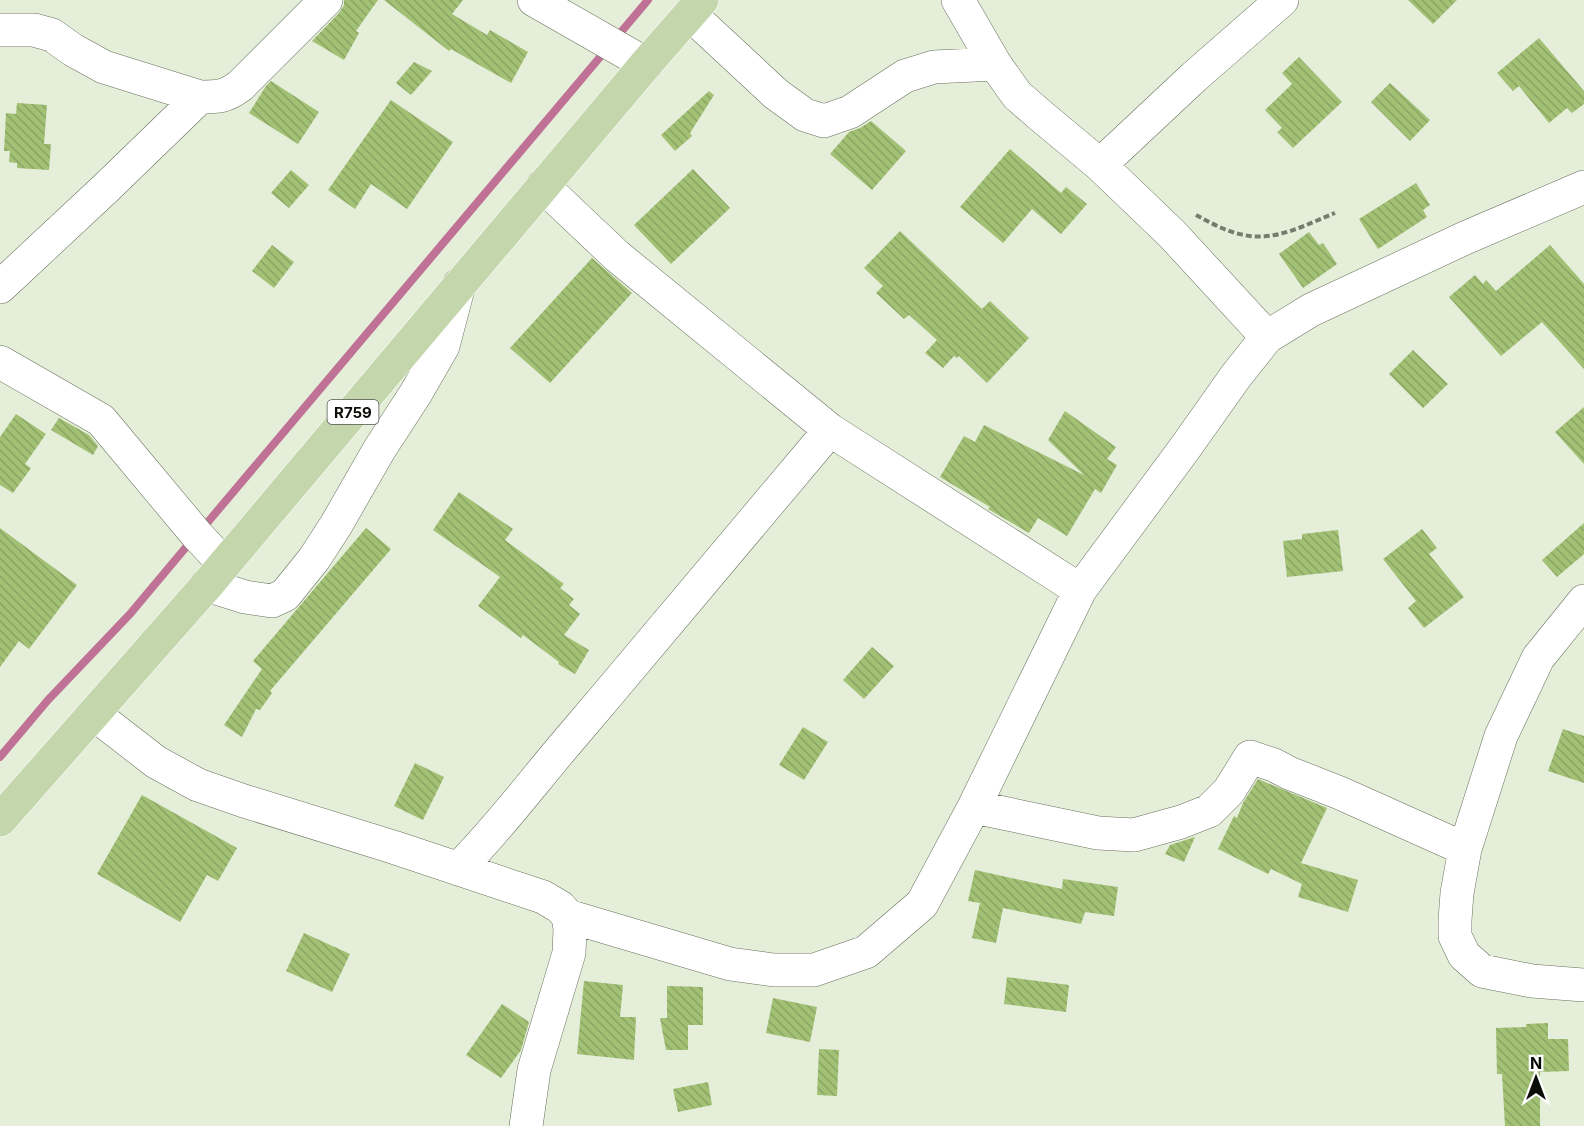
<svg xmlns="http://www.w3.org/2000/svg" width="1584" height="1126" viewBox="0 0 1584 1126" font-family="Inter,sans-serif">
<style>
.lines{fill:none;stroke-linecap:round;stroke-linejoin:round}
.stream{stroke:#c07296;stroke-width:8}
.building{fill:url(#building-back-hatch)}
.minor-casing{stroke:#68715e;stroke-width:34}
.major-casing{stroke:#fff;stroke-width:34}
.path{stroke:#767d6f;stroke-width:4;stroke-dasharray:6 3;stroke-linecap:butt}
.minor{stroke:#fff;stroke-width:33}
.major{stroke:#c4d6ab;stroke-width:33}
.labels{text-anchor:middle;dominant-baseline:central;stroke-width:4.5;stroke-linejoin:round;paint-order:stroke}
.shield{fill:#fff;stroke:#545651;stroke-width:1.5}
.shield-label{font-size:15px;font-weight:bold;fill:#0a0d07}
</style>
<defs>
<pattern id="building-back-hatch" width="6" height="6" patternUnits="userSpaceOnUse" patternTransform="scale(1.5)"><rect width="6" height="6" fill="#a2c175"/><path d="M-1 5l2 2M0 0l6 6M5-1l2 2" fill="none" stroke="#8aa564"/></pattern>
</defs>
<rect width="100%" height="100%" fill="#e4eed8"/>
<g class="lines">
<!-- stream -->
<path class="stream" d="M 616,38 L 648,0
M 202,529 L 606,50
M 0,757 L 48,700 L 130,614 L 192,540"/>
</g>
<!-- building -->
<path class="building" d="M 344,0 L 378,0 L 356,31 L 359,33 L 344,60 L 312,41 L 339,13 L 344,5 Z
M 384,0 L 463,0 L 452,14 L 487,35 L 490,30 L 528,52 L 511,83 L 451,49 L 449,51 Z
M 1408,0 L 1457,0 L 1433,24 Z
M 1539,38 L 1584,91 L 1584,104 L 1572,113 L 1567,108 L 1549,123 L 1519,86 L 1513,91 L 1497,73 Z
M 1299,57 L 1342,102 L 1293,148 L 1277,132 L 1282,128 L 1265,110 L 1292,84 L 1282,73 Z
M 414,62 L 432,71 L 411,95 L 396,83 Z
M 271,81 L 319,112 L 298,144 L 249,113 L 266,86 Z
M 1390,83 L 1430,120 L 1410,141 L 1371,102 Z
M 709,91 L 714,95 L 690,133 L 692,136 L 675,151 L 661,135 Z
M 391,100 L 453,142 L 407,209 L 371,184 L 355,209 L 328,190 Z
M 17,103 L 47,105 L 44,144 L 51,144 L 49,170 L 17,168 L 17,163 L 9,162 L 10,151 L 4,151 L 6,113 L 16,114 Z
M 871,121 L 906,151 L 872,190 L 830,154 L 849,132 L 860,128 Z
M 1010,149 L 1061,193 L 1066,187 L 1087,204 L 1061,234 L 1032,209 L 1003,243 L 960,207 Z
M 693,169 L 730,208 L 671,264 L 634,225 Z
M 291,170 L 309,185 L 289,208 L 271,193 Z
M 1416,183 L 1430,205 L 1423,210 L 1427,217 L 1378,249 L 1359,219 Z
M 900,231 L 982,309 L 990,301 L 1029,338 L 987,383 L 959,356 L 957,358 L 954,356 L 943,368 L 925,353 L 937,340 L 909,315 L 904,319 L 876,293 L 883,286 L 864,268 Z
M 1309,232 L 1319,245 L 1323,243 L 1337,264 L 1303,288 L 1279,254 Z
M 272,245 L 294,262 L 274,288 L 252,271 Z
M 1550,245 L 1584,284 L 1584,369 L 1542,322 L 1501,356 L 1449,297 L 1475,275 L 1483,284 L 1486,280 L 1496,291 Z
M 592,258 L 632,293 L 550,383 L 510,348 Z
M 1413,350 L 1448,384 L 1423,408 L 1389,374 Z
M 1584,407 L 1584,464 L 1555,432 Z
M 1065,411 L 1116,447 L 1107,459 L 1117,465 L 1101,493 L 1095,489 L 1067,536 L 1038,518 L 1029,533 L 988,509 L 990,507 L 940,477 L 964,436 L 975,442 L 984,425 L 1084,475 L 1048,440 Z
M 16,414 L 46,434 L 25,464 L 31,468 L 13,493 L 0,485 L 0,437 Z
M 59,418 L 89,435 L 98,446 L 93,455 L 51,430 Z
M 459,492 L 513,529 L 505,540 L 564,584 L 560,588 L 574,599 L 569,605 L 580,614 L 564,635 L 589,650 L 575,674 L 558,664 L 559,662 L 523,635 L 521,638 L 478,606 L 500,577 L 433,530 Z
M 1584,523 L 1584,554 L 1557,577 L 1542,560 Z
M 0,528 L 77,585 L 29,649 L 19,641 L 0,667 Z
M 366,528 L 391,549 L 270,691 L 272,693 L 260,710 L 256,709 L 242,737 L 224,725 L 262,669 L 253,661 Z
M 1422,529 L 1437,548 L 1429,554 L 1464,597 L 1424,628 L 1408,608 L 1416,601 L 1383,559 Z
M 1338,530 L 1343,571 L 1287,577 L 1283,541 L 1302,539 L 1302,534 Z
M 872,647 L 894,666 L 864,699 L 843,680 Z
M 803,727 L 828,742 L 804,780 L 779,765 Z
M 1563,729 L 1584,736 L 1584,783 L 1548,771 Z
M 415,763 L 444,777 L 423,820 L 394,806 Z
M 1258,779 L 1327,808 L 1301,863 L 1358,880 L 1348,912 L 1298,897 L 1302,884 L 1271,869 L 1268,874 L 1218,849 L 1234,816 L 1237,818 L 1243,803 Z
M 142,795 L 237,848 L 218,881 L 207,875 L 180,922 L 97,874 Z
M 1195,837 L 1184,862 L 1165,854 L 1170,845 Z
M 975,870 L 1062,889 L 1063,879 L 1118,887 L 1114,916 L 1085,912 L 1081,924 L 1003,908 L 996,943 L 972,938 L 980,903 L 968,901 Z
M 304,933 L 350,954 L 332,992 L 286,971 Z
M 1007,977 L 1069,985 L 1066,1012 L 1004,1004 Z
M 584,981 L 623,985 L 620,1017 L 636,1017 L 634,1060 L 577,1054 Z
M 667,986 L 703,987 L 703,1025 L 688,1025 L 688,1050 L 666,1050 L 660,1018 L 667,1018 Z
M 773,998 L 817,1007 L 810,1042 L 766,1033 Z
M 502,1004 L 529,1022 L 521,1050 L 501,1078 L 466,1055 Z
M 1548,1023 L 1548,1039 L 1568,1039 L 1569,1071 L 1540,1072 L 1540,1126 L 1505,1126 L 1502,1074 L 1497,1074 L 1496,1028 L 1526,1027 L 1526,1024 Z
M 819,1049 L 839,1050 L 837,1096 L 817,1095 Z
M 708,1082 L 712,1105 L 678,1112 L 673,1089 Z"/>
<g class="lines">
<defs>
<path id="minor" d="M 534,0 L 646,64
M 958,0 L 995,64 L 1017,95 L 1040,115 L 1100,165 L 1172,234 L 1267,337
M 690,14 L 776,94 L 805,115 L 824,121 L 850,112 L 905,76 L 934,67 L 995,64
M 0,30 L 34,30 L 52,35 L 73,50 L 104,67 L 200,97 C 218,97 225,97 240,86 L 326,0
M 1100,165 L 1194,77 L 1282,0
M 543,186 L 617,256 L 830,430 L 1080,590
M 0,287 L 106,188 L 200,97
M 0,362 L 101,420 L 197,535 L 224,564
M 207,585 L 245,597 L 272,601 L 285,595 L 314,559 L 336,525 L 379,450 L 416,393 L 443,346 L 459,285
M 1584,601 L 1538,658 L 1501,736 L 1465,849 L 1457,893 L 1455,920 L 1455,936 L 1464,955 L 1482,971 L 1532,981 L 1584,985
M 94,714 L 156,762 L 198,785 L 244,801 L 393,847 L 543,897 L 560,907 L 568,916 L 570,929 L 569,953 L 534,1070 L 526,1126
M 974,807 L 1098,833 L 1134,835 L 1181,822 L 1209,811 L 1229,791 L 1250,757 L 1274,765 L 1289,773 L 1340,793 L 1465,849
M 458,869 C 500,827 535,779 574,734 C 660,633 745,531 830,430
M 568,916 L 730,964 L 774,970 L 814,970 L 866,952 L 922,904 L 974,807 L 1080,590 L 1185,448 L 1236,376 L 1267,337 L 1311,310 L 1465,238 L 1584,187"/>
<path id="major" d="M 0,820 L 207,585 L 646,64 L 702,0"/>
</defs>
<!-- minor casing -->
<use href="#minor" class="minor-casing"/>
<!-- major casing -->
<use href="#major" class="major-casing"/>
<!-- path -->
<path class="path" d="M 1196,215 C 1211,223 1227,232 1244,235 C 1276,242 1307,224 1335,213"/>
<!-- minor -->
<use href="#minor" class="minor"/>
<!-- major -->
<use href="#major" class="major"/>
</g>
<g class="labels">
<!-- shield labels -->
<rect class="shield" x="327.5" y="400" width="51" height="24" rx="4.5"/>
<g class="shield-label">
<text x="353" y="412">R759</text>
</g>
</g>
<!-- north arrow -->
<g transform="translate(1536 1078)" stroke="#ffffff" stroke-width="4.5" paint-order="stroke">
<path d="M0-4.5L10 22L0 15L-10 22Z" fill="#0a0d07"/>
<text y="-9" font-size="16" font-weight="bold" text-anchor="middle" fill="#0a0d07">N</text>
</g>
</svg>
